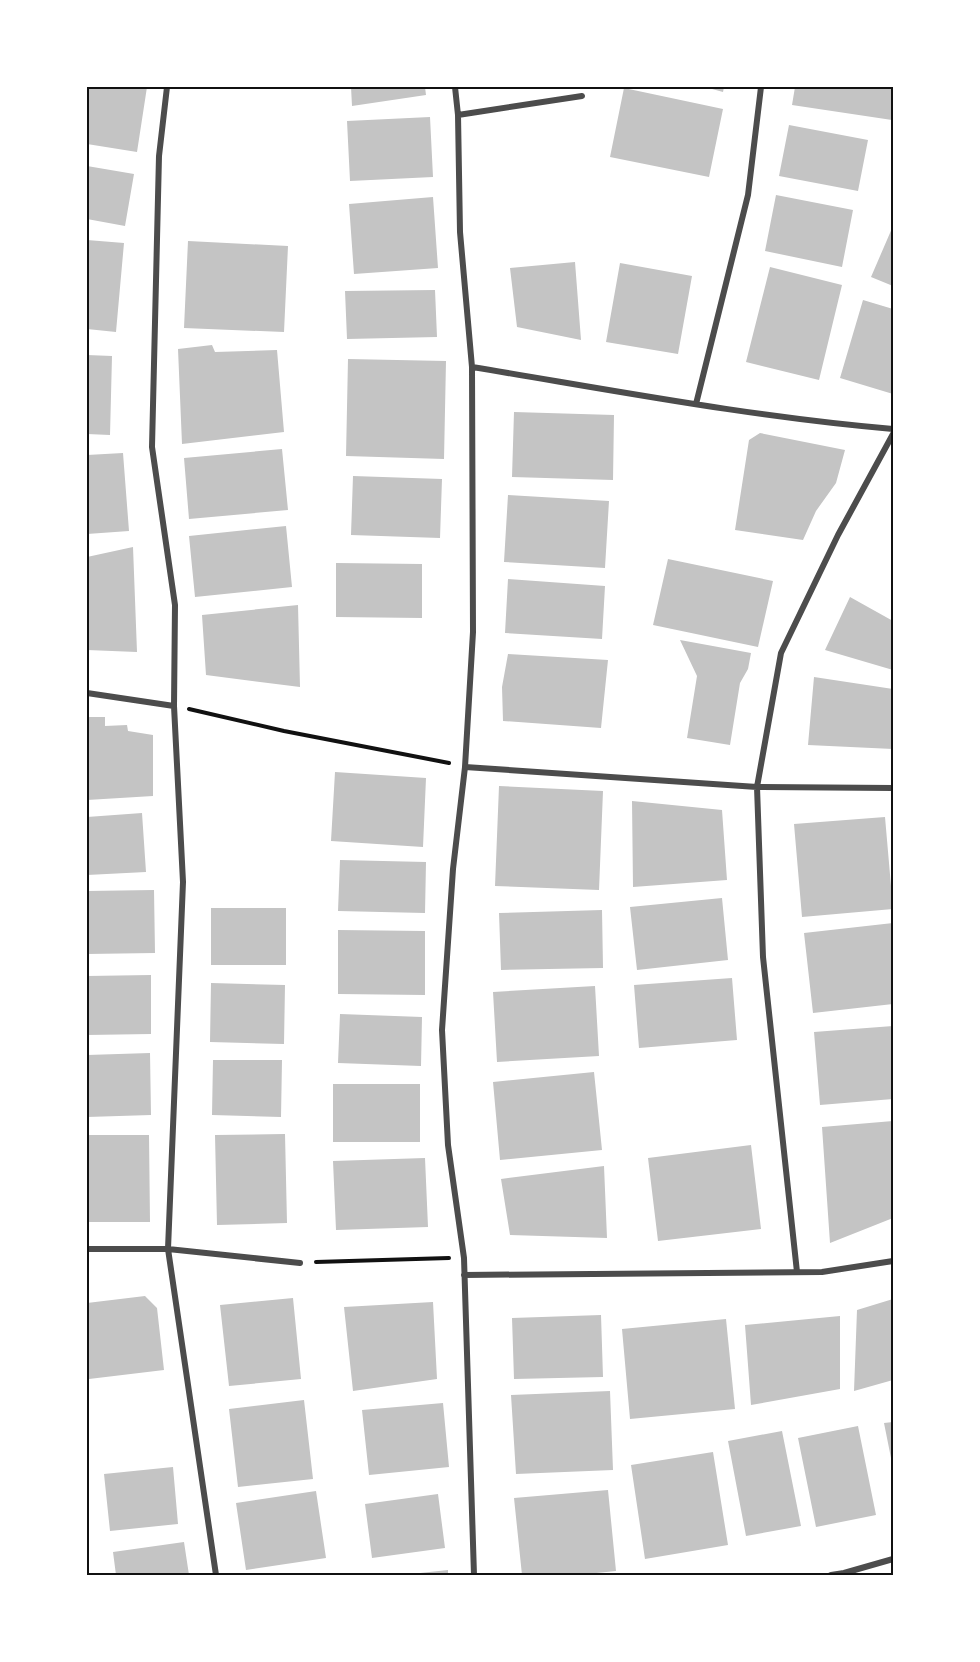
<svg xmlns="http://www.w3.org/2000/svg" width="980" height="1662" viewBox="0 0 980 1662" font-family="Georgia,serif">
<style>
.building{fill:#c4c4c4}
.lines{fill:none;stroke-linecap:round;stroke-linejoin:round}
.path{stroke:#111;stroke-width:4}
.minor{stroke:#4c4c4c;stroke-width:6}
.neatline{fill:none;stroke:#111;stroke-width:2}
</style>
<rect width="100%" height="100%" fill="#fff"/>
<!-- building -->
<path class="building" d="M 87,87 L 147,87 L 137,152 L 87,144 Z
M 351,87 L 425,87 L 426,95 L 352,106 Z
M 705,87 L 724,87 L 723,92 Z
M 795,87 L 893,87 L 892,120 L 792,105 Z
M 624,88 L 723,109 L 709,177 L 610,157 Z
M 430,117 L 433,177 L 350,181 L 347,121 Z
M 789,125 L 868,140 L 858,191 L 779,176 Z
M 87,166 L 134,174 L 125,226 L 87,219 Z
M 776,195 L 853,210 L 842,267 L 765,251 Z
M 433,197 L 438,268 L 354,274 L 349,204 Z
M 893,226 L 893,286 L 871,277 Z
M 87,240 L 124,243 L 116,332 L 87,329 Z
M 188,241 L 288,246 L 284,332 L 184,328 Z
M 575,262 L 581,340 L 517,327 L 510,268 Z
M 620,263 L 692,276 L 678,354 L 606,342 Z
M 770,267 L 842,285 L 819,380 L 746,362 Z
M 435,290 L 437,337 L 347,339 L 345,291 Z
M 863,300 L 893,309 L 893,394 L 840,378 Z
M 212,345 L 215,352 L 277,350 L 284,432 L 182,444 L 178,349 Z
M 87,355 L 112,356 L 110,435 L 87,434 Z
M 348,359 L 446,361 L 444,459 L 346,456 Z
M 514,412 L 614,415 L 613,480 L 512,477 Z
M 760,433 L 845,450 L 836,483 L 816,511 L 803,540 L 735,530 L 749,440 Z
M 282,449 L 288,510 L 189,519 L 184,458 Z
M 123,453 L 129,531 L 87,534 L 87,455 Z
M 353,476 L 442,479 L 440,538 L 351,535 Z
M 508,495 L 609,501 L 605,568 L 504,562 Z
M 286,526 L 292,587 L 195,597 L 189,536 Z
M 133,547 L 137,652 L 87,650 L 87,557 Z
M 668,559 L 773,581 L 758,647 L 653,625 Z
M 336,563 L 422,564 L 422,618 L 336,617 Z
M 508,579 L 605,586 L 602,639 L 505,633 Z
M 850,597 L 893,621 L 893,670 L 825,650 Z
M 298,605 L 300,687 L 206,675 L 202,615 Z
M 680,640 L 751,653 L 748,669 L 740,683 L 730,745 L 687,738 L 697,676 Z
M 508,654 L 608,660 L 601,728 L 503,721 L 502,687 Z
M 814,677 L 893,689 L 893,749 L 808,745 Z
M 87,717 L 105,717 L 105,726 L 127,725 L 128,731 L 153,735 L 153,796 L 87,800 Z
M 335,772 L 426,778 L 423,847 L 331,841 Z
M 499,786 L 603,791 L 599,890 L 495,886 Z
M 632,801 L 722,810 L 727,880 L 633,887 Z
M 142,813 L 146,872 L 87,875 L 87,817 Z
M 885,817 L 893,909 L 802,917 L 794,824 Z
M 340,860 L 426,862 L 425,913 L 338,911 Z
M 154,890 L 155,953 L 87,954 L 87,891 Z
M 722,898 L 728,960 L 637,970 L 630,907 Z
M 211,908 L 286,908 L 286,965 L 211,965 Z
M 602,910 L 603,968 L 501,970 L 499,913 Z
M 893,923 L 893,1004 L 813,1013 L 804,933 Z
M 338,930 L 425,931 L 425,995 L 338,994 Z
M 151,975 L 151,1034 L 87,1035 L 87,976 Z
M 732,978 L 737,1040 L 639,1048 L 634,985 Z
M 211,983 L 285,985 L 284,1044 L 210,1042 Z
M 595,986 L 599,1056 L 497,1062 L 493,992 Z
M 340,1014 L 422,1017 L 421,1066 L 338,1063 Z
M 893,1026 L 893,1099 L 820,1105 L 814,1032 Z
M 150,1053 L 151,1115 L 87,1117 L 87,1055 Z
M 213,1060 L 282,1060 L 281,1117 L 212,1115 Z
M 594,1072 L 602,1150 L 500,1160 L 493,1082 Z
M 333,1084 L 420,1084 L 420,1142 L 333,1142 Z
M 893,1121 L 893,1218 L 830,1243 L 822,1127 Z
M 285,1134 L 287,1223 L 217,1225 L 215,1135 Z
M 87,1135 L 149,1135 L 150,1222 L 87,1222 Z
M 751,1145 L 761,1229 L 658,1241 L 648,1158 Z
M 425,1158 L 428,1227 L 336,1230 L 333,1161 Z
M 604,1166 L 607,1238 L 510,1235 L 501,1179 Z
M 145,1296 L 157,1308 L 164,1370 L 89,1379 L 87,1362 L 87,1303 Z
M 293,1298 L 301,1379 L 229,1386 L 220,1305 Z
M 893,1299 L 893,1380 L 854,1391 L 857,1310 Z
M 433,1302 L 437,1379 L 353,1391 L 344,1307 Z
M 601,1315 L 603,1377 L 514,1379 L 512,1318 Z
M 840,1316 L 840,1389 L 751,1405 L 745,1325 Z
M 726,1319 L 735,1409 L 630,1419 L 622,1329 Z
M 610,1391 L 613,1470 L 516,1474 L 511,1395 Z
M 304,1400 L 313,1479 L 238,1487 L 229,1409 Z
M 443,1403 L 449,1467 L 369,1475 L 362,1410 Z
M 893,1422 L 893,1463 L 892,1463 L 884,1423 Z
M 858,1426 L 876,1515 L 816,1527 L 798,1438 Z
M 782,1431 L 801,1526 L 746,1536 L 728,1441 Z
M 713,1452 L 728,1545 L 645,1559 L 631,1465 Z
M 173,1467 L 178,1524 L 110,1531 L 104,1474 Z
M 608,1490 L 616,1571 L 577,1575 L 522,1575 L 514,1498 Z
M 316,1491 L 326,1558 L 246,1570 L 236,1503 Z
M 438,1494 L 445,1548 L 372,1558 L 365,1504 Z
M 184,1542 L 189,1575 L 116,1575 L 113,1552 Z
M 448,1570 L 448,1575 L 420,1575 L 420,1573 Z"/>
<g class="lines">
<!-- path -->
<path class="path" d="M 189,709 L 284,731 L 449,763
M 316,1262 L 449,1258"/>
<!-- minor -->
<path class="minor" d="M 167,87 L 159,156 L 152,447 L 175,605 L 174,706 L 183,882 L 168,1249 L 216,1575
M 455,87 L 458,115 L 460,232 L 472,367 L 473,632 L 465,767 L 453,869 L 442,1030 L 448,1145 L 464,1258 L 474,1575
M 458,115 L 582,96
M 472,367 C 612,390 752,417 893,429
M 696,404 L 748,195 L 761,87
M 87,693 L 174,706
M 465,767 L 757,787 L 893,788
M 87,1249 L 168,1249 L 300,1263
M 797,1272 L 763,957 L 757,787 L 781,653 L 838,535 L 893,434
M 464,1275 L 822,1272 L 893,1261
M 831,1575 L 844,1573 L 893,1559"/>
</g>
<!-- border -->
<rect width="980" height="1662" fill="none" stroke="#ffffff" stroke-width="177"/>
<rect x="88" y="88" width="804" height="1486" class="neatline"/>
</svg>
